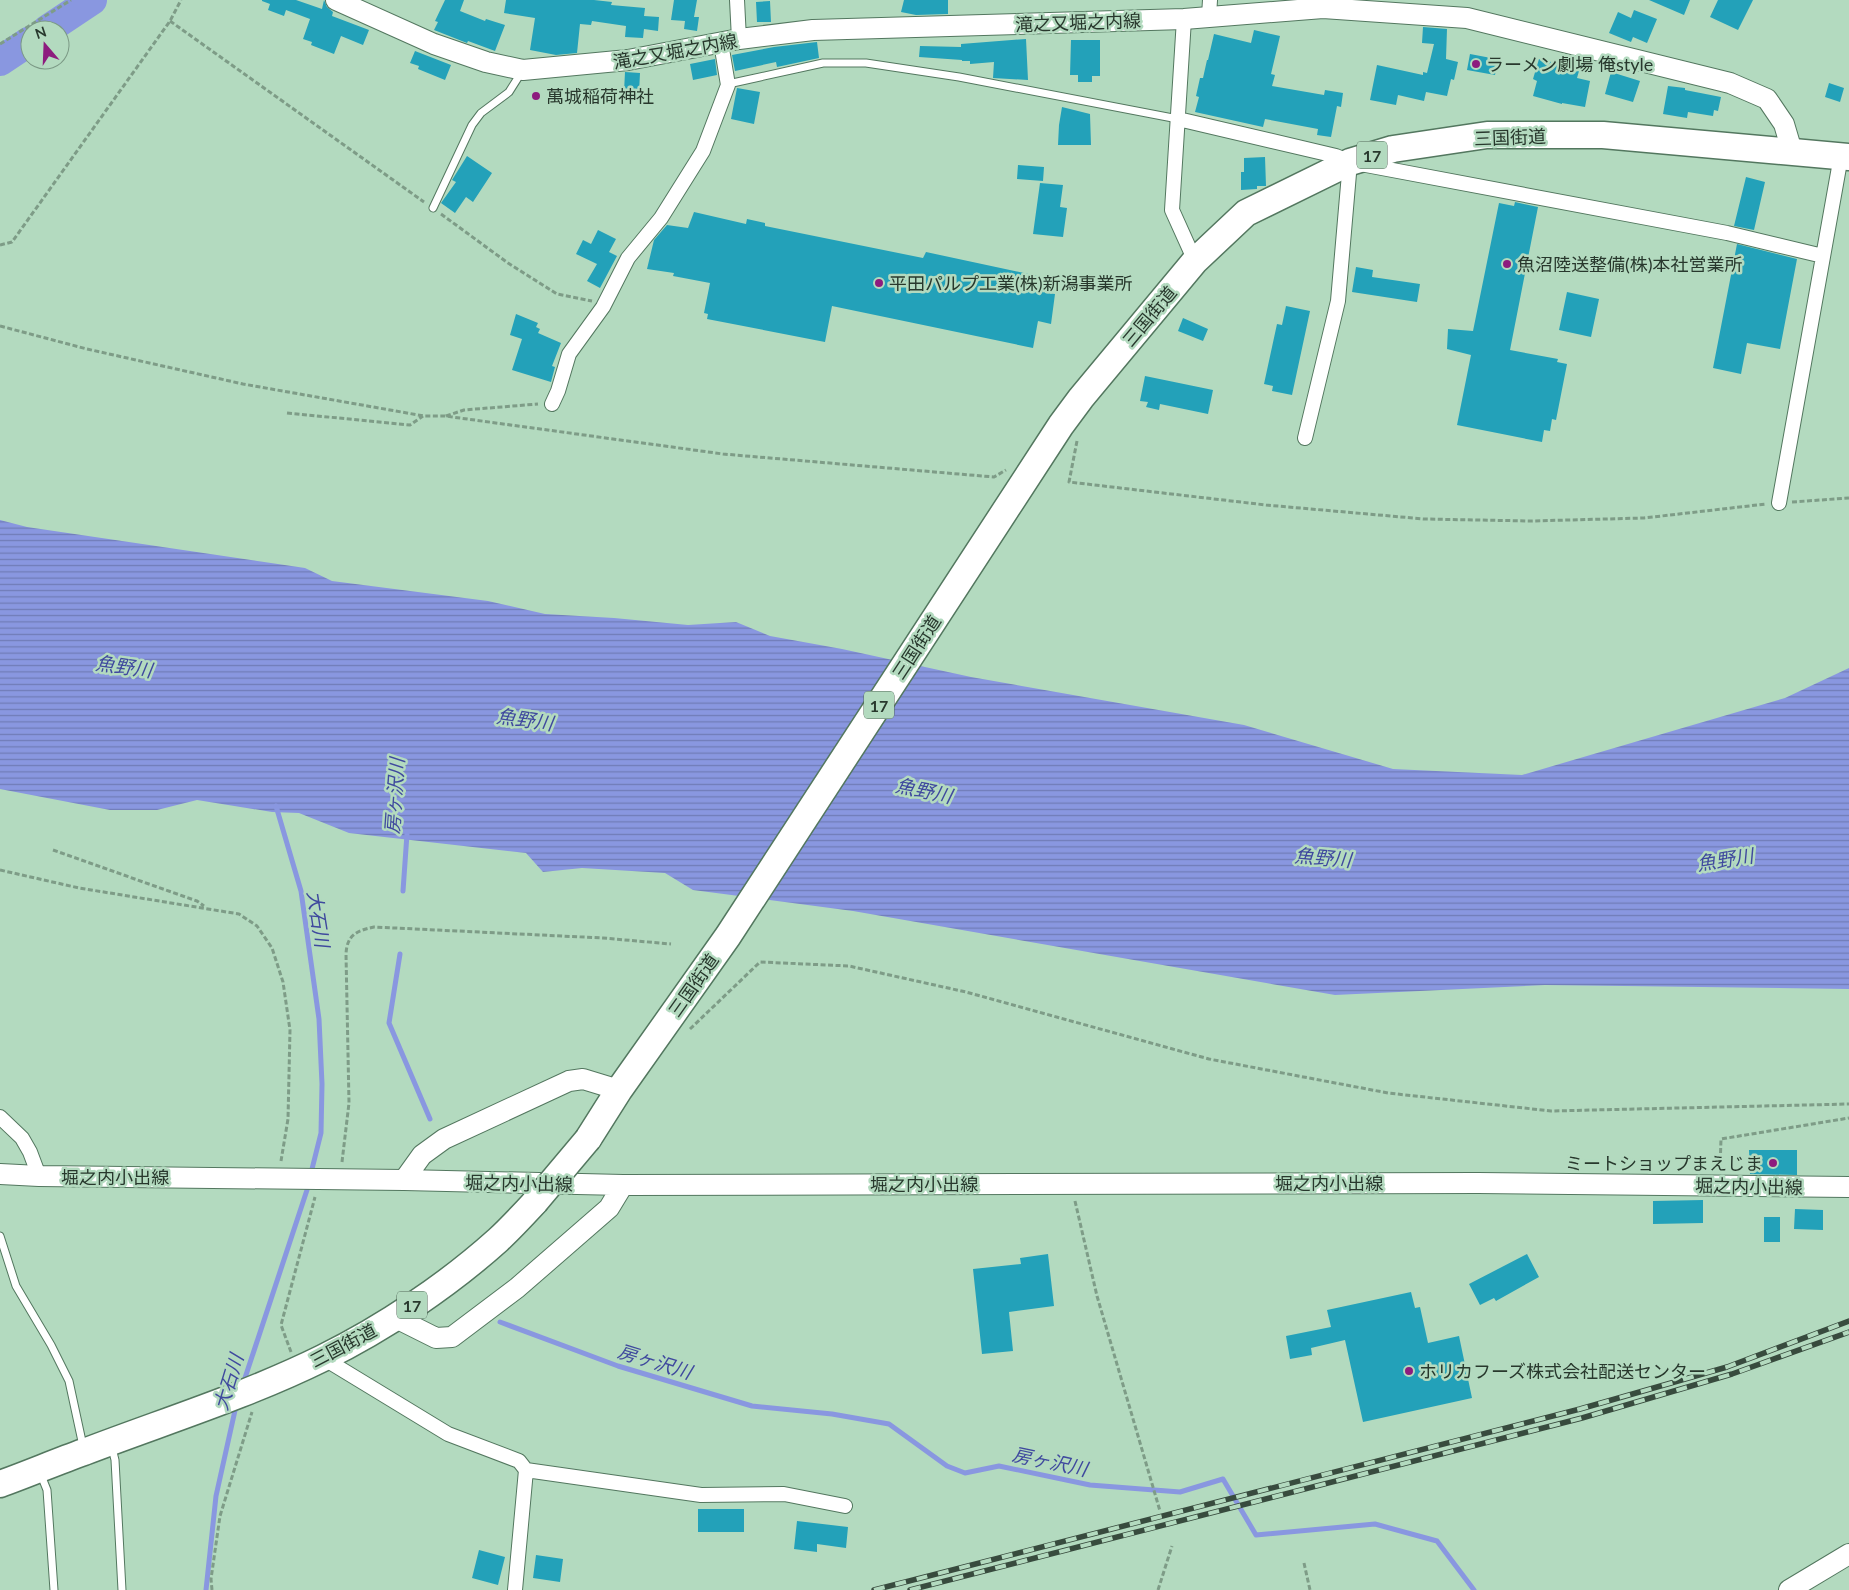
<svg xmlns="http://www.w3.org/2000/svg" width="1849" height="1590" viewBox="0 0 1849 1590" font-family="Lato,'Noto Sans JP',sans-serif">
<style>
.water{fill:url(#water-rules)}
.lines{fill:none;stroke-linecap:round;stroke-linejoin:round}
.stream{stroke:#8997e0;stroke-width:5}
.river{stroke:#8997e0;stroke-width:30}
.building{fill:#23a1b9}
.lane-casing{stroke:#53775f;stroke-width:9}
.street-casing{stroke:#53775f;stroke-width:16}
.secondary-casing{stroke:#53775f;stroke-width:22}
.highway-casing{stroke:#53775f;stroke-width:29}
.path{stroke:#7e9c87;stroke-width:3;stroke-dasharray:5 2.5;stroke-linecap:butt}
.lane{stroke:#fff;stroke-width:7}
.street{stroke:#fff;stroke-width:14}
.secondary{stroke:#fff;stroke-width:20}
.highway{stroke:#fff;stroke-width:26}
.rail-casing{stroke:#384b3e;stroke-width:5.5}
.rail{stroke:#b3dabf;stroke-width:4;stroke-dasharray:11;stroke-linecap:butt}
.highway-bridge-casing{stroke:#53775f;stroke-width:29;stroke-linecap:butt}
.highway-bridge{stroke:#fff;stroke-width:26}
.poi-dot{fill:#8d1c7e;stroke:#b3dabf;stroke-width:2}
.labels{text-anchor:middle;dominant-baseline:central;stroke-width:5;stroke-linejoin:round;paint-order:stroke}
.shield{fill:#b3dabf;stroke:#526959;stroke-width:1}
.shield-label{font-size:16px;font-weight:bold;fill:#28382d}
.street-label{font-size:18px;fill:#28382d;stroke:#b3dabf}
.poi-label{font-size:18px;fill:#28382d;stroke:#b3dabf;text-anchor:start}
.water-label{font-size:19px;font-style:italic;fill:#3f499e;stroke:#b3dabf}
</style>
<defs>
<pattern id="water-rules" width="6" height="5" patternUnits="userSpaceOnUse" patternTransform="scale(1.25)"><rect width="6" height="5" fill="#8997e0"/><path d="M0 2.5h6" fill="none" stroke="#707cb6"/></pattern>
</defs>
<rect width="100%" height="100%" fill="#b3dabf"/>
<!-- water -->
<path class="water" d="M 0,520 L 27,527 L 305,568 L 332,581 L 488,601 L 545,614 L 614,618 L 688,625 L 736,622 L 770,636 L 842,649 L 971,677 L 1244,725 L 1393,769 L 1522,775 L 1785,698 L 1849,668 L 1849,989 L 1545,985 L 1335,995 L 853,911 L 693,890 L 665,873 L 582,868 L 543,872 L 526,853 L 349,833 L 299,813 L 272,812 L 197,800 L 157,810 L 110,810 L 0,789 Z"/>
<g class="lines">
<!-- stream -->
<path class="stream" d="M 276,806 L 301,891 L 319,1019 L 322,1084 L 321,1133 L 312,1169
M 403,891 L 407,834
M 400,954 L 389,1023 L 430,1119
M 500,1322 L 618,1366 L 752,1406 L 832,1414 L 889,1424 L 947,1466 L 965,1473 L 999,1466 L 1090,1485 L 1180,1492 L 1223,1479 L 1256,1535 L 1375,1524 L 1437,1541 L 1474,1590
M 243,1384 L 307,1190
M 206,1590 L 216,1496 L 236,1406"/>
<!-- river -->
<path class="river" d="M 47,30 L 92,0
M 0,61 L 30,41"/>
</g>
<!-- building -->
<path class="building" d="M 262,0 L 296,0 L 322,9 L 324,0 L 327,7 L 333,12 L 332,16 L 369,30 L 363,45 L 341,36 L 334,54 L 311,45 L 312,42 L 303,39 L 310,19 L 286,10 L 284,16 L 268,10 L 270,4 L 262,1 Z
M 445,0 L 464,0 L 460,11 L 485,21 L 486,19 L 505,25 L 495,51 L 468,41 L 467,43 L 434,30 L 438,22 L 435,21 Z
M 506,0 L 594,0 L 612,2 L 611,5 L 645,8 L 644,16 L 659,17 L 658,31 L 644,29 L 643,38 L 625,37 L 626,26 L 592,21 L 591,25 L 580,24 L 577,53 L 556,55 L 530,50 L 535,18 L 504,13 Z
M 674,0 L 697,0 L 694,17 L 699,17 L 697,31 L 684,29 L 685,21 L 671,20 Z
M 904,0 L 948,0 L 948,14 L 916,15 L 901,12 Z
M 1649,0 L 1690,0 L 1684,15 Z
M 1718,0 L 1753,0 L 1738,30 L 1710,17 Z
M 770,1 L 771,22 L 757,22 L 756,2 Z
M 1634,10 L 1657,19 L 1647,43 L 1633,37 L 1631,42 L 1609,33 L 1618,12 L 1631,18 Z
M 1423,27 L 1447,29 L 1446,59 L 1458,62 L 1454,80 L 1451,79 L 1447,96 L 1426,92 L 1424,101 L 1398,95 L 1396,105 L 1370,100 L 1377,65 L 1423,75 L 1423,72 L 1427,73 L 1434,44 L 1422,43 Z
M 1254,30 L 1280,36 L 1271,74 L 1275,75 L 1272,86 L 1324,95 L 1325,90 L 1343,93 L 1341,107 L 1337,106 L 1331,137 L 1317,135 L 1318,129 L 1265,119 L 1263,127 L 1195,112 L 1199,97 L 1196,96 L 1200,78 L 1203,78 L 1207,60 L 1208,60 L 1214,34 L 1251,43 Z
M 1026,39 L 1028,80 L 993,78 L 994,62 L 970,64 L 970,61 L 962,61 L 962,60 L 919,57 L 920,46 L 961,47 L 961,44 Z
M 1071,40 L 1100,40 L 1100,76 L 1092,76 L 1092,82 L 1078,82 L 1078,75 L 1070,75 Z
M 817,42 L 819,58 L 777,67 L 776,62 L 735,71 L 732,55 L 774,47 Z
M 415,51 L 451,65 L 445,80 L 418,69 L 419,66 L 410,63 Z
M 1470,54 L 1491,58 L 1490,61 L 1497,63 L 1495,75 L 1467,70 Z
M 715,59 L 717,75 L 693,80 L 690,64 Z
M 1539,59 L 1560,64 L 1559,67 L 1579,71 L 1577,78 L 1590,81 L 1585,107 L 1562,103 L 1562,104 L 1533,96 L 1537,81 L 1533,79 Z
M 625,72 L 640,73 L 639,93 L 624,92 Z
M 1611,72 L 1640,81 L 1633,102 L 1605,94 Z
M 1829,83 L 1844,88 L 1840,102 L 1825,97 Z
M 1668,86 L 1685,88 L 1685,90 L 1721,97 L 1718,111 L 1714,110 L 1713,116 L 1688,112 L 1687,118 L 1663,114 Z
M 737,88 L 760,92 L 754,124 L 731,119 Z
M 1062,107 L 1090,114 L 1091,145 L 1058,145 L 1059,125 Z
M 467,156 L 492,173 L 473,202 L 466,197 L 455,213 L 441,203 L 456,182 L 452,180 Z
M 1265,157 L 1266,186 L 1257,186 L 1257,189 L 1241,190 L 1241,172 L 1244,172 L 1244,158 Z
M 1018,165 L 1044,167 L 1043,181 L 1017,179 Z
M 1746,177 L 1765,182 L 1754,230 L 1734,226 Z
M 1040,183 L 1063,185 L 1060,207 L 1067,208 L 1063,237 L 1033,234 Z
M 1515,202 L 1538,207 L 1510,350 L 1558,359 L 1557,362 L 1567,364 L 1556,420 L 1552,419 L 1550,431 L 1544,430 L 1542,442 L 1457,425 L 1471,355 L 1447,349 L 1448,329 L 1473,331 L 1499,203 L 1514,206 Z
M 694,212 L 746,224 L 747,219 L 765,223 L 765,226 L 923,258 L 926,252 L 1047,278 L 1045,293 L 1055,294 L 1051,324 L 1038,321 L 1033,348 L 832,306 L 825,342 L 707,319 L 708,314 L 704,313 L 710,283 L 673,276 L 674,273 L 647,269 L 654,240 L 667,225 L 688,228 Z
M 598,230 L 616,239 L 609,252 L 617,256 L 600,288 L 587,281 L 597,264 L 576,254 L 583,240 L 591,244 Z
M 1737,244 L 1797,259 L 1780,349 L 1747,343 L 1741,374 L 1713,368 Z
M 1356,267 L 1373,270 L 1372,277 L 1420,284 L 1417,302 L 1352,292 Z
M 1567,292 L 1599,299 L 1591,337 L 1559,330 Z
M 1286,306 L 1310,311 L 1292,395 L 1272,391 L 1273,386 L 1264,384 L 1277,324 L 1282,325 Z
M 516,314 L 538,323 L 536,327 L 540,329 L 538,333 L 561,343 L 552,366 L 555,367 L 551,382 L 512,370 L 522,339 L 510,335 Z
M 1183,318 L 1208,329 L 1203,341 L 1178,331 Z
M 1145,376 L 1213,390 L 1208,414 L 1160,404 L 1159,410 L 1146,407 L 1148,402 L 1140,401 Z
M 1749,1150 L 1797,1150 L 1797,1175 L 1750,1174 Z
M 1703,1200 L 1703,1223 L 1653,1224 L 1653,1201 Z
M 1795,1209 L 1823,1210 L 1823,1230 L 1794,1229 Z
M 1764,1217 L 1780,1217 L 1780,1242 L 1764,1242 Z
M 1048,1254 L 1054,1306 L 1009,1312 L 1013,1351 L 982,1354 L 973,1269 L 1021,1264 L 1020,1258 Z
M 1527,1254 L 1539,1277 L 1496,1301 L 1494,1298 L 1480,1305 L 1469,1284 Z
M 1411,1292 L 1415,1308 L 1420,1307 L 1428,1343 L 1459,1336 L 1472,1398 L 1363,1422 L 1345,1340 L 1311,1348 L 1312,1355 L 1290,1359 L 1286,1336 L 1331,1327 L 1327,1310 Z
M 698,1509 L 744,1509 L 744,1532 L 698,1532 Z
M 797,1521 L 848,1527 L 846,1548 L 817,1544 L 817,1552 L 794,1549 Z
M 479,1550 L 505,1557 L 498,1585 L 472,1578 Z
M 536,1555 L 563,1559 L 560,1582 L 533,1578 Z"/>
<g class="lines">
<defs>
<path id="lane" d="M 728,84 L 823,63 L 866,63 L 959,77 L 1178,119
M 433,208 L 472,125 L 481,113 L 509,92 L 521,73
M 0,1236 L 16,1286 L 51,1345 L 69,1381 L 83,1446
M 112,1448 L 115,1460 L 122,1590
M 41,1475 L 47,1490 L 54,1590"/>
<path id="street" d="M 737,0 L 739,39
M 1209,16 L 1210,0
M 1184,19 L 1172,210 L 1195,261
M 1178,119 L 1336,156 L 1350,162 L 1727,233 L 1823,256
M 552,404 L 558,391 L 569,354 L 603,307 L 628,258 L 661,218 L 703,151 L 728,85 L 721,43
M 1305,438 L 1338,301 L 1350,162
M 1779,503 L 1841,156
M 0,1117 L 22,1138 L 30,1152 L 39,1176
M 323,1358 L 448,1434 L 519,1461 L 526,1470 L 515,1590
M 526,1470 L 701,1495 L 784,1494 L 845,1506"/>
<path id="secondary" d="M 336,0 L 434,44 L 486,62 L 523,70 L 628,60 L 739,39 L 813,30 L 1184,19 L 1323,8 L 1467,18 L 1730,83 L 1767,99 L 1784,124 L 1792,151
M 0,1174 L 39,1176 L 404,1180 L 623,1185 L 1478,1183 L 1849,1187
M 404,1180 L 422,1155 L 444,1139 L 569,1081 L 583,1079 L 619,1090
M 394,1317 L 436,1338 L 452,1337 L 517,1288 L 609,1208 L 623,1185 L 633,1185
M 1789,1590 L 1849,1554"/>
<path id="highway" d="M 588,1139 L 619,1090 L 728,936 L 1061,425 L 1081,398 L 1195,261 L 1246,213 L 1350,162 L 1393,149 L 1487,135 L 1603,135 L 1849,157
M 0,1484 C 28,1474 56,1462 84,1452 C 165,1421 246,1396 323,1358 C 384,1328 448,1285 498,1240 C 511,1228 523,1215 535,1202"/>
</defs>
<!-- lane casing -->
<use href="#lane" class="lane-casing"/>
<!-- street casing -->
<use href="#street" class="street-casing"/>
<!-- secondary casing -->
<use href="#secondary" class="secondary-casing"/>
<!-- highway casing -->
<use href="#highway" class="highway-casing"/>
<!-- path -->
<path class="path" d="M 170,21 L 424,202
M 0,44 L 71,0
M 441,214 L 508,263 L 557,294 L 592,301
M 0,245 L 12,242 L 170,21 L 181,0
M 0,326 L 87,349 L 243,384 L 424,416 L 445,416 L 723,454 L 994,477 L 1006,470
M 287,413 L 410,425 L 423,416
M 446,416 L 464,410 L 538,404
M 1077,441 L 1069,482 L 1266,505 L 1424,519 L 1531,521 L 1644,518 L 1766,504
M 1792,502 L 1849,498
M 53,850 L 197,901 L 204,906
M 0,870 L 79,888 L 239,914 L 257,926 L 272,948 L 283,982 L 290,1030 L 288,1119 L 281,1161
M 690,1029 L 760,962 L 849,966 L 966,992 L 1209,1059 L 1388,1093 L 1551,1111 L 1849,1104
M 342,1162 L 349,1103 L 346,954 C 347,935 356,931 374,927 L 603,938 L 671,944
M 1720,1168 L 1721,1139 L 1849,1118
M 1075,1201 L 1097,1296 L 1160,1511
M 291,1352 L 281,1325 L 315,1197
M 1304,1563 L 1310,1590
M 212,1590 L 211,1579 L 220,1516 L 252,1412
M 1158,1590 L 1172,1546"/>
<!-- lane -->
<use href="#lane" class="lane"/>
<!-- street -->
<use href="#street" class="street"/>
<!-- secondary -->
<use href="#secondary" class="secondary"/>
<!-- highway -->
<use href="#highway" class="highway"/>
<defs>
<path id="rail" d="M 874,1590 L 1580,1409 L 1727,1367 L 1849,1321
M 910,1590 L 1582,1418 L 1732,1374 L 1849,1332"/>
</defs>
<!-- rail casing -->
<use href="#rail" class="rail-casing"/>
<!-- rail -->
<use href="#rail" class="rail"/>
<defs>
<path id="highway-bridge" d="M 535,1202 L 588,1139"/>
</defs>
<!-- highway-bridge casing -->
<use href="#highway-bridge" class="highway-bridge-casing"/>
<!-- highway-bridge -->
<use href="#highway-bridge" class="highway-bridge"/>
</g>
<!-- markers -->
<g class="poi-dot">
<circle cx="1476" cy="64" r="5"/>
<circle cx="536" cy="96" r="5"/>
<circle cx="1507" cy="264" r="5"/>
<circle cx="879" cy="283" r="5"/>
<circle cx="1773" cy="1163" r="5"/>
<circle cx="1409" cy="1371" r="5"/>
</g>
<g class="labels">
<!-- shield labels -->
<g class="shield">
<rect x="1357" y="141.5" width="30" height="27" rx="4"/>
<rect x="864" y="691.5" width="30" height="27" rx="4"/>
<rect x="397" y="1291.5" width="30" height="27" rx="4"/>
</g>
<g class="shield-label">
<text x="1372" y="155">17</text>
<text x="879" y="705">17</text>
<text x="412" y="1305">17</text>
</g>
<!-- street labels -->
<g class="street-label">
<text transform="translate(1078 22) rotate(-2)">滝之又堀之内線</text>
<text transform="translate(675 51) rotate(-10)">滝之又堀之内線</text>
<text transform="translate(1510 137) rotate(-2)">三国街道</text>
<text transform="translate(1149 316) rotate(-50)">三国街道</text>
<text transform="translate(916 647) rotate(-57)">三国街道</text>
<text transform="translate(693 985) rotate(-55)">三国街道</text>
<text x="115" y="1177">堀之内小出線</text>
<text transform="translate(519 1183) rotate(1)">堀之内小出線</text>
<text x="1329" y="1183">堀之内小出線</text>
<text x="924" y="1184">堀之内小出線</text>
<text transform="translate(1749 1186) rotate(1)">堀之内小出線</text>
<text transform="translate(343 1345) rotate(-28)">三国街道</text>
</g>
<!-- poi labels -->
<g class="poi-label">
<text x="1486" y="64">ラーメン劇場 俺style</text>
<text x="546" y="96">萬城稲荷神社</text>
<text x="1517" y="264">魚沼陸送整備(株)本社営業所</text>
<text x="889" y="283">平田パルプ工業(株)新潟事業所</text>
<text x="1763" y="1163" text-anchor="end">ミートショップまえじま</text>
<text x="1419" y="1371">ホリカフーズ株式会社配送センター</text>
</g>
<!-- water labels -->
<g class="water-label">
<text transform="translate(124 666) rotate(8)">魚野川</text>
<text transform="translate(525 719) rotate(8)">魚野川</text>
<text transform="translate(924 790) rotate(12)">魚野川</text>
<text transform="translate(394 796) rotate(-86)">房ヶ沢川</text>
<text transform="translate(1323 857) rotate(5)">魚野川</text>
<text transform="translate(1725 859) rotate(-9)">魚野川</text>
<text transform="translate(319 919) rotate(81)">大石川</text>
<text transform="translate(655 1361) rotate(17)">房ヶ沢川</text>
<text transform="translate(228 1382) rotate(-73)">大石川</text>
<text transform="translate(1050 1461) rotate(12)">房ヶ沢川</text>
</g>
</g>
<!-- north arrow -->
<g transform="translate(45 45) rotate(341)"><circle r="24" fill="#b3dabf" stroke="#7b9985"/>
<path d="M0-4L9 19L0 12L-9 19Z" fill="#8d1c7e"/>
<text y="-8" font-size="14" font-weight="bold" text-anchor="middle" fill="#28382d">N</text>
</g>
</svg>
